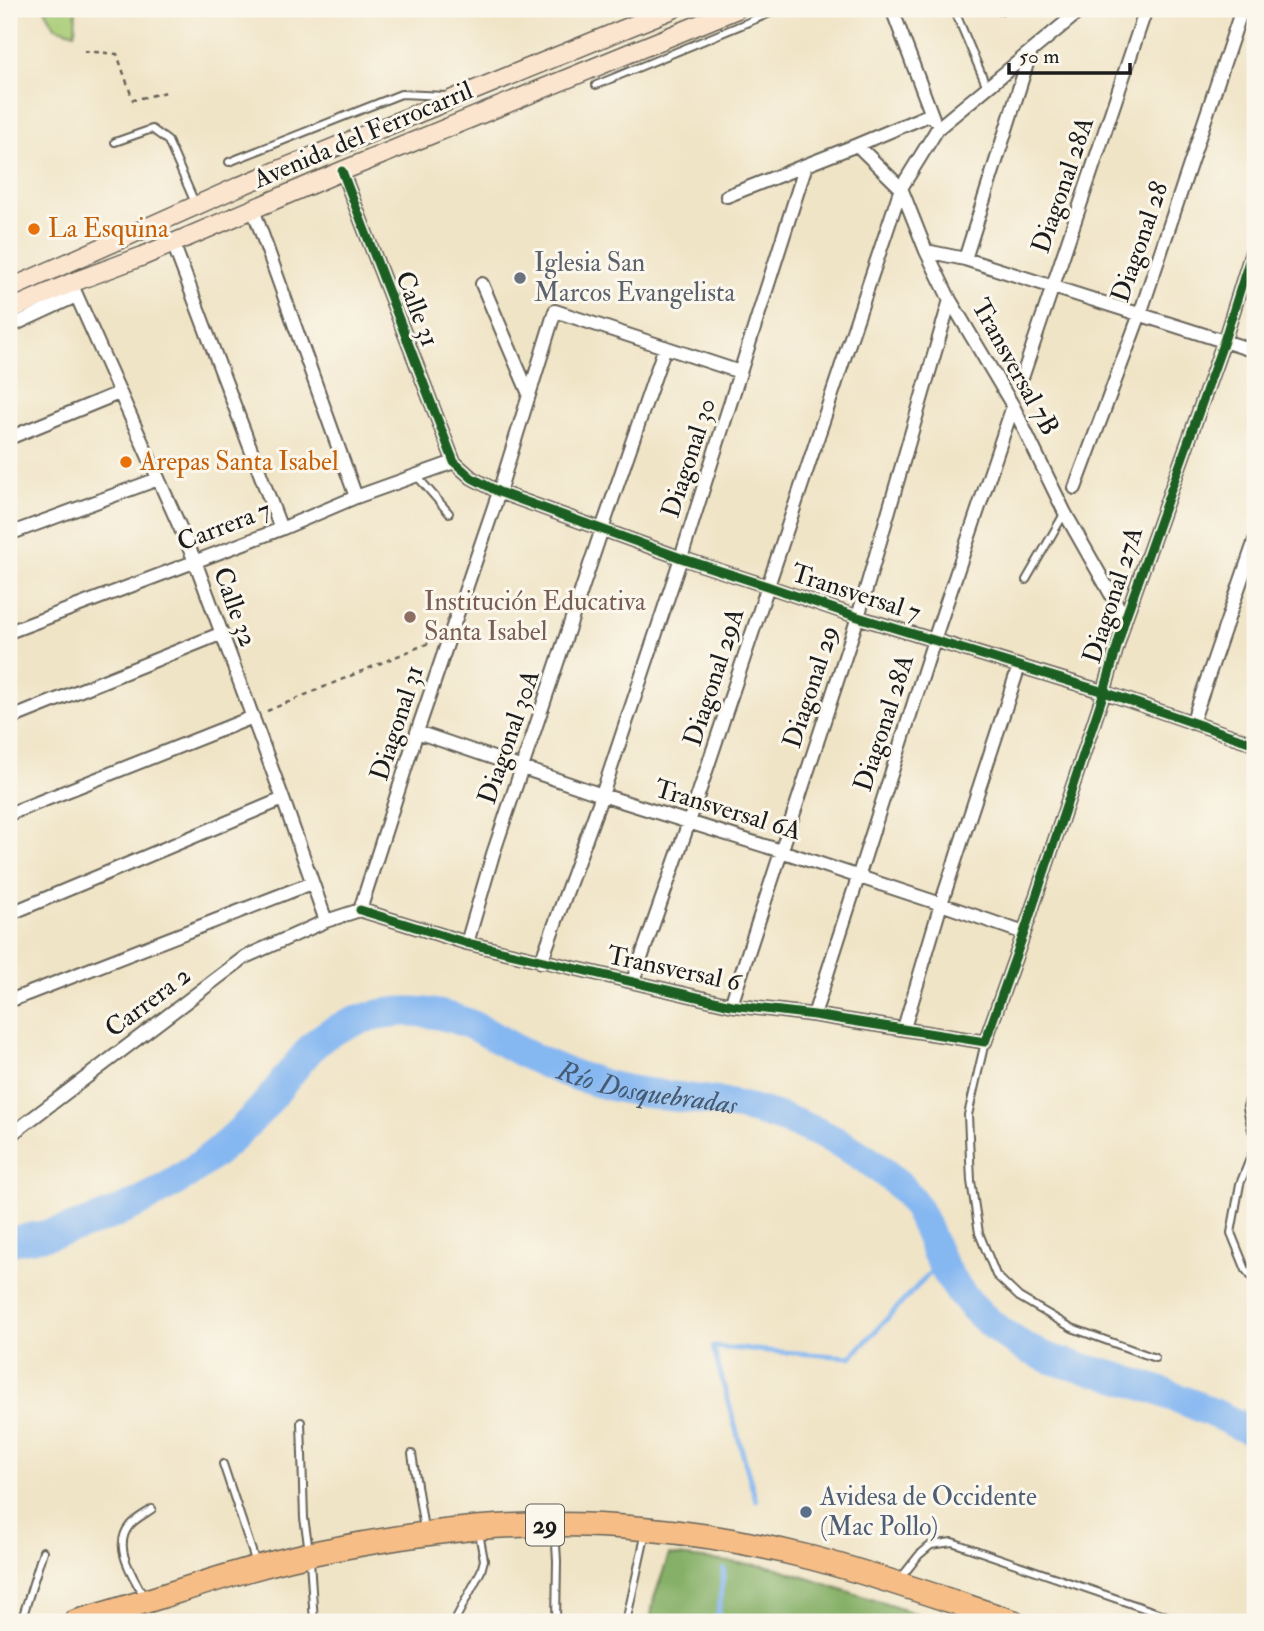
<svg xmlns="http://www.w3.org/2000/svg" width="1264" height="1631" viewBox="0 0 1264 1631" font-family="'IM FELL Double Pica',serif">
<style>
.green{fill:#a8cc76;stroke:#627449;stroke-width:2}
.forest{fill:#86b067;stroke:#516642;stroke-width:2}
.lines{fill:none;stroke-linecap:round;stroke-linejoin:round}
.stream{stroke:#85b7f1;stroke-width:5}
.river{stroke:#85b7f1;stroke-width:30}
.lane-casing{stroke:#666258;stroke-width:10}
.street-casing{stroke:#666258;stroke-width:16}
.secondary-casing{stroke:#666258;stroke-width:21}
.highway-casing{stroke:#666258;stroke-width:26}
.path{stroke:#666258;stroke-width:2.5;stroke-dasharray:5 5;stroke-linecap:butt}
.lane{stroke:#fff;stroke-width:6}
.street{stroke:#fff;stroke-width:12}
.secondary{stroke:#fbe5cf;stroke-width:18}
.highway{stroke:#f6be86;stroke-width:23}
.cycleway-casing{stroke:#fbf7ec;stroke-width:13}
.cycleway{stroke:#1b5e20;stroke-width:9}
.food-dot{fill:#e8710a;stroke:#fbf7ec;stroke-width:2.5}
.worship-dot{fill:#6b7280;stroke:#fbf7ec;stroke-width:2.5}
.education-dot{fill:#8d6e63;stroke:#fbf7ec;stroke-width:2.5}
.service-dot{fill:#5c6f8a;stroke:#fbf7ec;stroke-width:2.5}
.labels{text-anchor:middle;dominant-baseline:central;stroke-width:6;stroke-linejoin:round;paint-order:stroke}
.shield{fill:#fbf7ec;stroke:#5f5e5a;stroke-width:2}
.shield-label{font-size:24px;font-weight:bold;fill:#1c1c1c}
.street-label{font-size:26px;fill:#1c1c1c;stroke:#fbf7ec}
.food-label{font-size:26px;fill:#c56008;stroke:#fbf7ec;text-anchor:start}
.worship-label{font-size:26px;fill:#5b616d;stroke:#fbf7ec;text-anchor:start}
.education-label{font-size:26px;fill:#785e54;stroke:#fbf7ec;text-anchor:start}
.service-label{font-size:26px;fill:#4e5e75;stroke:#fbf7ec;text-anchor:start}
.water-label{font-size:28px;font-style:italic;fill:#465a71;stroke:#fbf7ec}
</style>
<rect width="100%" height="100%" fill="#fbf7ec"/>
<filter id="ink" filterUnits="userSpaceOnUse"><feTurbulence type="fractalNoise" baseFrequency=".0143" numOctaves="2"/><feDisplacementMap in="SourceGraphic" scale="14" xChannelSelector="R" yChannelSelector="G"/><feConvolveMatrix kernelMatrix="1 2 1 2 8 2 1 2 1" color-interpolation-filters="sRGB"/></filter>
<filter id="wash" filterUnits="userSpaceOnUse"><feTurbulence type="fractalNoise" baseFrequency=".00686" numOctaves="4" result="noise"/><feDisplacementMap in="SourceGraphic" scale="28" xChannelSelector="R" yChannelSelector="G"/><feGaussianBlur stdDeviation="1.57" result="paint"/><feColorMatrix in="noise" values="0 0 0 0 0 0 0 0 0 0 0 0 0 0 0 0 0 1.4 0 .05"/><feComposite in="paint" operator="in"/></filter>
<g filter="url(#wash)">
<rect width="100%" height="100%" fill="#f0e4c6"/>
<!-- green -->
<path class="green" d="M 45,9 L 76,9 L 75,33 L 55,27 Z"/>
<!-- forest -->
<path class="forest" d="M 669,1555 L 774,1567 L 941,1622 L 650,1622 L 654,1598 Z"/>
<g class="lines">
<!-- stream -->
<path class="stream" d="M 756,1501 L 713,1347 L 851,1357 L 941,1261
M 717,1622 L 724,1569"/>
<!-- river -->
<path class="river" id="s1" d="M 9,1241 C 102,1230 188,1186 253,1118 C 275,1096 292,1068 314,1045 C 329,1030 353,1021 373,1016 C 408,1007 447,1012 480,1029 C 495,1037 509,1046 525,1054 C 548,1066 574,1076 600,1083 C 640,1095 681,1096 723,1103 C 786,1114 853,1142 900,1186 C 920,1205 927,1232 938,1256 C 955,1292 983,1321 1016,1342 C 1050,1364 1089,1368 1126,1380 C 1171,1394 1214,1412 1255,1433"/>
</g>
</g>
<g filter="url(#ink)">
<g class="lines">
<defs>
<path id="lane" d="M 954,9 L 987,87
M 1000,11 L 1003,9
M 596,85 L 780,9
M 115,142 L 152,129 L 168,141 L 195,203
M 229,162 L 401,94 L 446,96
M 416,475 L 449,513
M 1026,580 L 1064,514
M 985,1042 L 968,1115 L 971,1181 L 979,1233 L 996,1275 L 1019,1297 L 1072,1328 L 1155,1358
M 1255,1146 L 1240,1184 L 1231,1233 L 1246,1270 L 1255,1281
M 301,1422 L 304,1518 L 309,1550
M 412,1454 L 424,1529
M 223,1464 L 256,1563
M 555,1528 L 557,1561 L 556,1622
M 310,1560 L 314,1622
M 900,1579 L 919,1555 L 931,1545 L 952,1542 L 1184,1622
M 144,1597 C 134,1577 111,1547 130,1525 C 135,1519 145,1514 152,1509
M 21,1622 L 43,1551
M 454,1622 L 481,1571 L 484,1560 L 479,1533
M 626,1622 L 646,1532"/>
<path id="street" d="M 892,9 L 933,118
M 1240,9 L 1255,15
M 857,145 L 901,188 L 926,251 L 950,300 L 1013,406 L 1065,513 L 1125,619
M 342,171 L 454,462 L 472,478 L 499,492 L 681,558 L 767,586 L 858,617 L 1104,692 L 1255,744
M 727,196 L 857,145 L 931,114
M 253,209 L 356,497
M 173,243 L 281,529
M 926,251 L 965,259 L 1255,351
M 965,259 L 1031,51
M 71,283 L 195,561 L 283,799 L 326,921
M 482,284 L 529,394
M 9,327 L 76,296
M 1023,375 L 1146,9
M 9,438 L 119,393
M 1075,488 L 1140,314 L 1242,9
M 9,534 L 158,479
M 9,632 L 281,529 L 356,497 L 454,462
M 9,719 L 220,634
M 1192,723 L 1255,540
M 417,732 L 602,795 L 781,851 L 941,904 L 1024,933
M 9,814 L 253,717
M 360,910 L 467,943 L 731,1005 L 814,1015 L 985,1042 L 1024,933 L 1104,692 L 1125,619 L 1224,341 L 1255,242
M 360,910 L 417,732 L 499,492 L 555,311 L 740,372
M 9,914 L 283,799
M 467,943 L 493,854 L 602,529 L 665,347
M 541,962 L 602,795 L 681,558 L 806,165
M 633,981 L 689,822 L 901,188 L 938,128 L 1082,9
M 9,1001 L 312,883
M 731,1005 L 858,617 L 950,300
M 814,1015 L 934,640 L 1013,406
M 904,1028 L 941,904 L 1019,666
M 1255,1090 L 1250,1107 L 1255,1130
M 9,1136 L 245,957 L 326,921 L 360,910"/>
<path id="secondary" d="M 9,289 L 240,186 L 673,9
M 9,310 L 71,283 L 143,256 L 342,171 L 737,9"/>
<path id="highway" d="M 75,1622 C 158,1600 239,1568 324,1551 C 374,1541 425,1533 476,1528 C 587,1518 704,1530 812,1558 C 880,1576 947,1600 1014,1622"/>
</defs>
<!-- lane casing -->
<use href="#lane" class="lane-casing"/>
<!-- street casing -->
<use href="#street" class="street-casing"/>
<!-- secondary casing -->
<use href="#secondary" class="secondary-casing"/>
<!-- highway casing -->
<use href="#highway" class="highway-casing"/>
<!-- path -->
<path class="path" d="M 84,51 L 117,54 L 133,100 L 166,92
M 267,711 L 431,642"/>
<!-- lane -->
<use href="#lane" class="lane"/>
<!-- street -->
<use href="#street" class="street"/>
<!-- secondary -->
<use href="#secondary" class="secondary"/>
<!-- highway -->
<use href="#highway" class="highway"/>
<defs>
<path id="cycleway" d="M 342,171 L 454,462 L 472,478 L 499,492 L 681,558 L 767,586 L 858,617 L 1104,692 L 1255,744
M 360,910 L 467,943 L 731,1005 L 814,1015 L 985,1042 L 1024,933 L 1104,692 L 1125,619 L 1224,341 L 1255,242"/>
</defs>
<!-- cycleway casing -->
<use href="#cycleway" class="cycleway-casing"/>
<!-- cycleway -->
<use href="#cycleway" class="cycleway"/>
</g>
</g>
<!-- markers -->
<g class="food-dot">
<circle cx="34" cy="229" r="7"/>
<circle cx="126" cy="462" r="7"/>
</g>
<circle class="worship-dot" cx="520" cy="278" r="7"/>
<circle class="education-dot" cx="410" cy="617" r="7"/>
<circle class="service-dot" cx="806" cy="1512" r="7"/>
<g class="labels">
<!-- shield labels -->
<rect class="shield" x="526" y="1504.5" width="38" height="41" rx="5"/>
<g class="shield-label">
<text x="545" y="1525">29</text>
</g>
<!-- street labels -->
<g class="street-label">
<text transform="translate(363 135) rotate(-23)">Avenida del Ferrocarril</text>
<text transform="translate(1063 185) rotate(-71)">Diagonal 28A</text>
<text transform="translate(1140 242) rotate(-71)">Diagonal 28</text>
<text transform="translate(417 309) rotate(69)">Calle 31</text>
<text transform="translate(1015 367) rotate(61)">Transversal 7B</text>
<text transform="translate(689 458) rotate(-72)">Diagonal 30</text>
<text transform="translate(224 526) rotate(-21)">Carrera 7</text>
<text transform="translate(856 593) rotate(18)">Transversal 7</text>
<text transform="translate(1113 595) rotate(-72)">Diagonal 27A</text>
<text transform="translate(235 607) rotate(70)">Calle 32</text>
<text transform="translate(714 677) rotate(-72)">Diagonal 29A</text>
<text transform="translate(811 687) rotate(-72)">Diagonal 29</text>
<text transform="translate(397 723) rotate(-72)">Diagonal 31</text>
<text transform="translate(884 723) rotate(-72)">Diagonal 28A</text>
<text transform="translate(509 737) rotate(-71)">Diagonal 30A</text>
<text transform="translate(728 810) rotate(17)">Transversal 6A</text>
<text transform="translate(674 969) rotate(12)">Transversal 6</text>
<text transform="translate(148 1002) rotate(-37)">Carrera 2</text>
</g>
<!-- food labels -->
<g class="food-label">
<text x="48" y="229">La Esquina</text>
<text x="140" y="462">Arepas Santa Isabel</text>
</g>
<!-- worship labels -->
<g class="worship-label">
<text x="534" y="263">Iglesia San<tspan x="534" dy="30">Marcos Evangelista</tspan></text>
</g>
<!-- education labels -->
<g class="education-label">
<text x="424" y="602">Institución Educativa<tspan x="424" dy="30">Santa Isabel</tspan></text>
</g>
<!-- service labels -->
<g class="service-label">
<text x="820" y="1497">Avidesa de Occidente<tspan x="820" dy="30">(Mac Pollo)</tspan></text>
</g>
<!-- water labels -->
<g class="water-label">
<text stroke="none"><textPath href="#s1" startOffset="730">Río Dosquebradas</textPath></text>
</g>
</g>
<!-- margin -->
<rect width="1264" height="1631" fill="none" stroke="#fbf7ec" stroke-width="35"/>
<!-- scale -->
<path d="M1009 63v10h121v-10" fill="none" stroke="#1c1c1c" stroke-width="3.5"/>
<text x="1019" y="63" font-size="21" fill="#1c1c1c" stroke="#fbf7ec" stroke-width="5" paint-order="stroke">50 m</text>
</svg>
